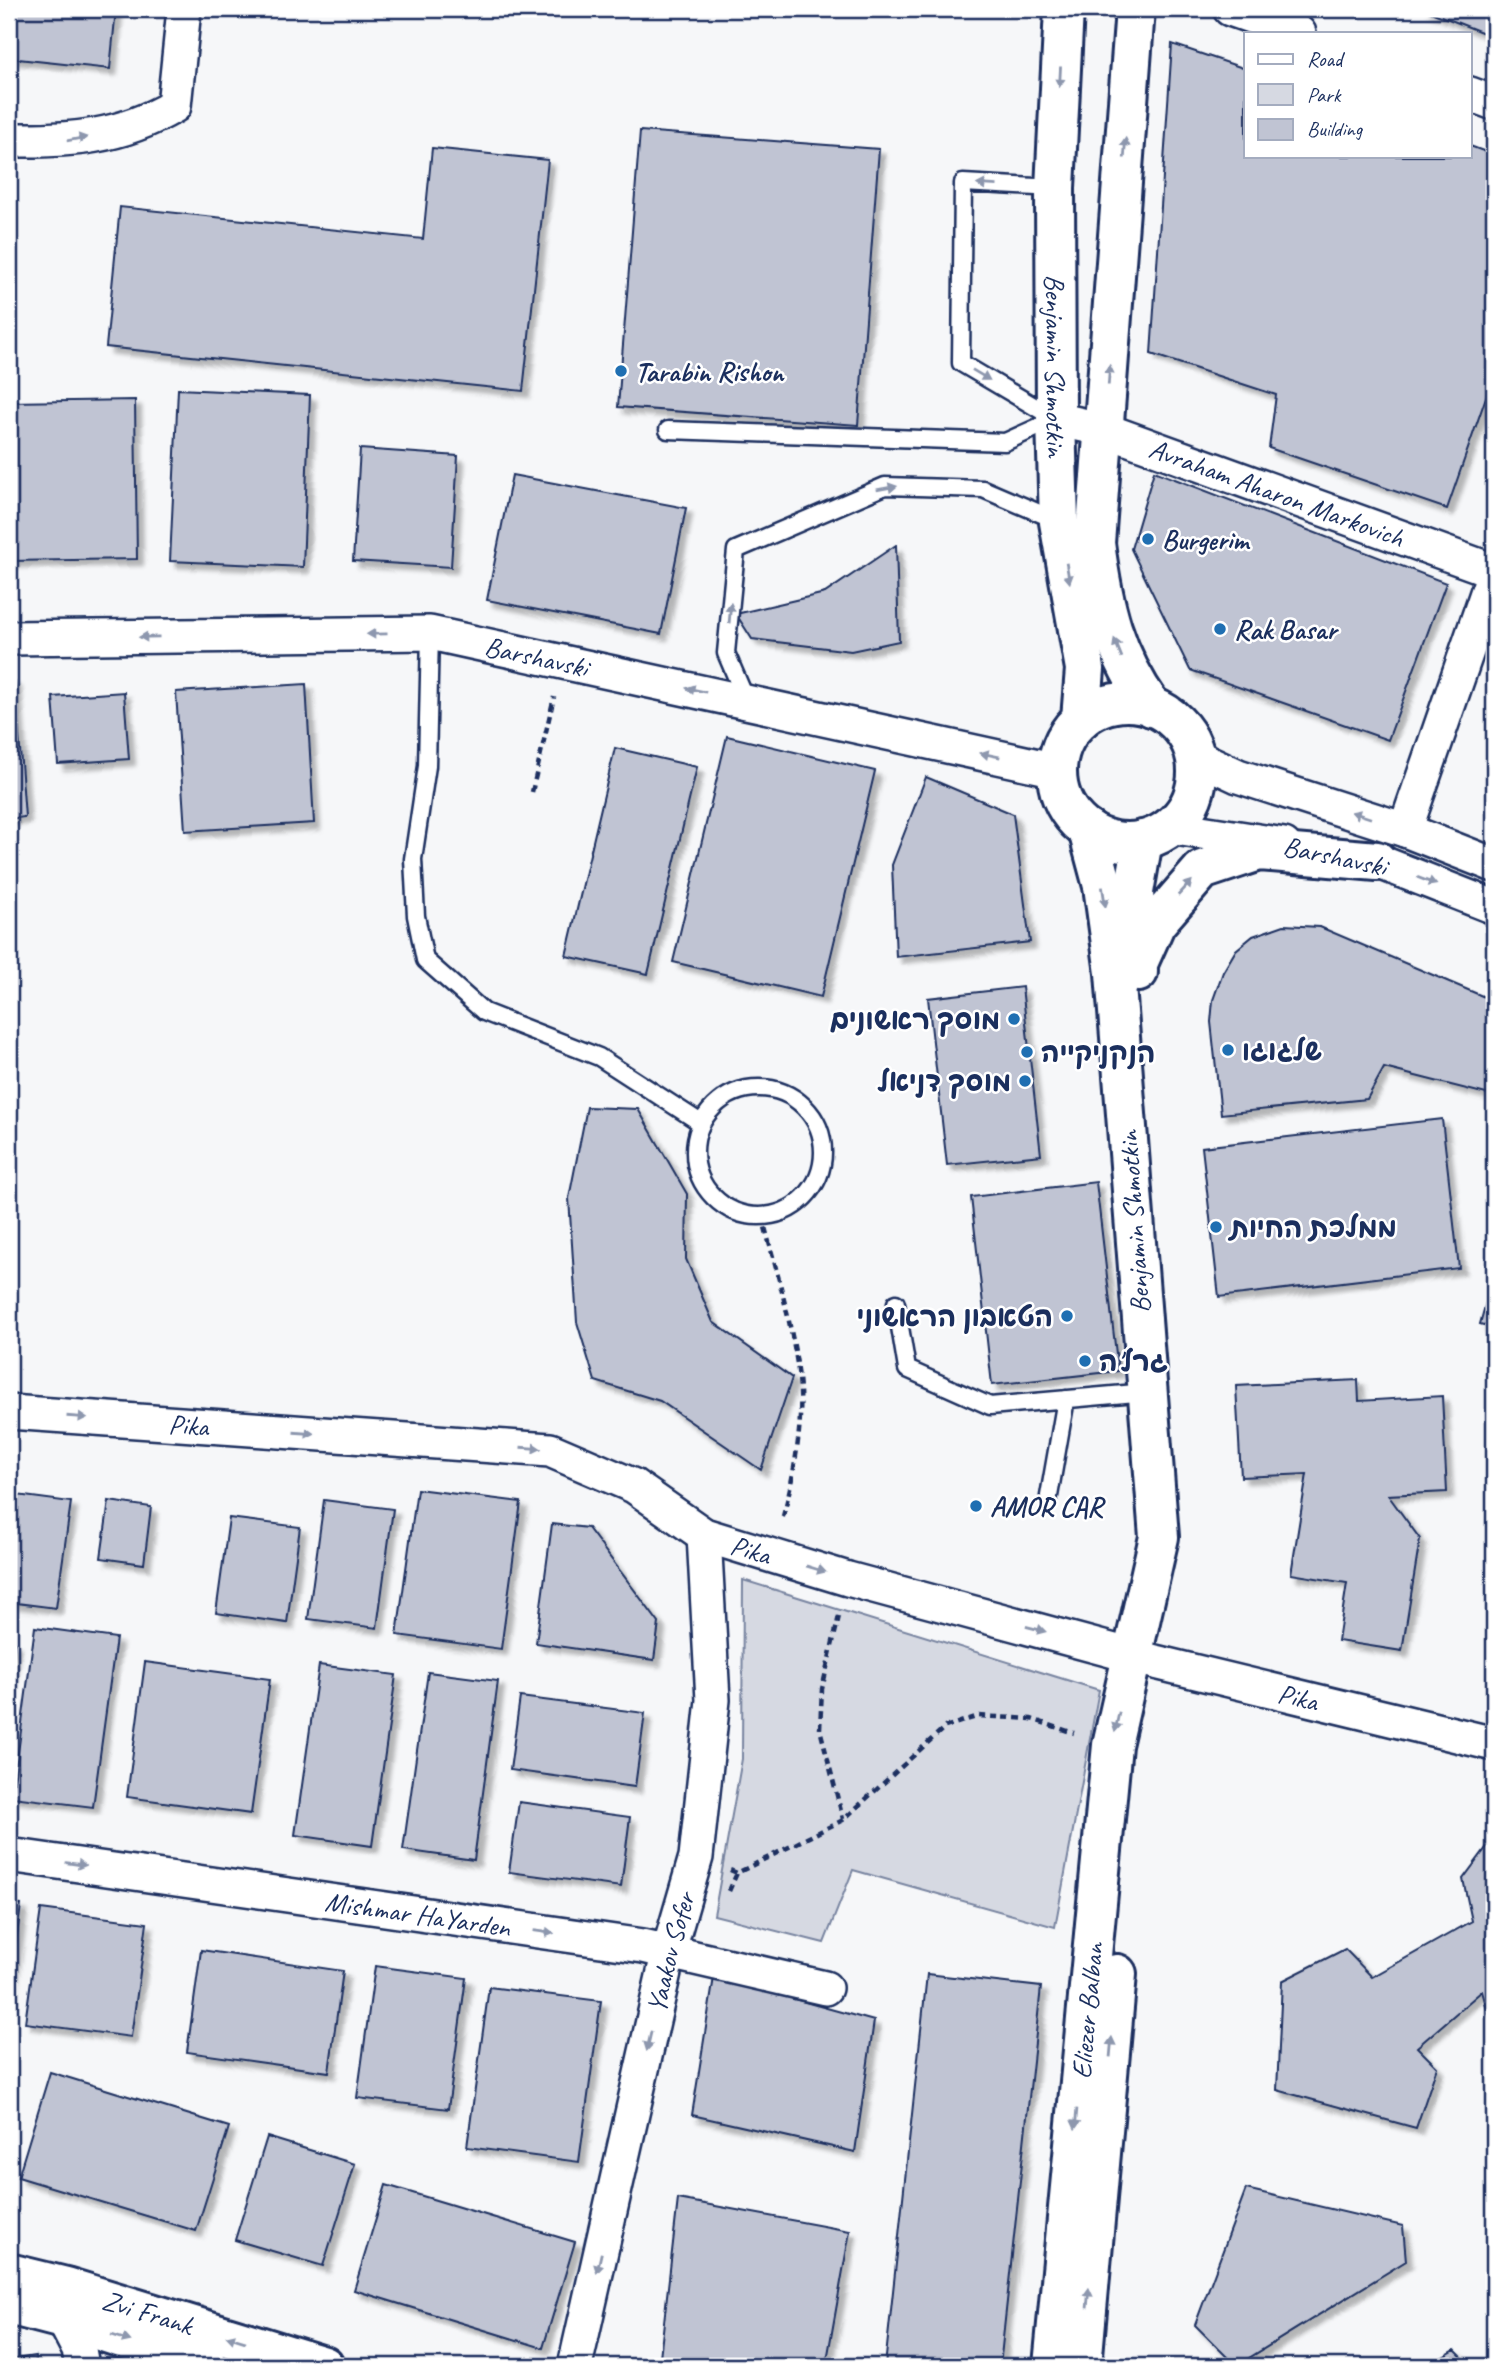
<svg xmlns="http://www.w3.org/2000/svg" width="1503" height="2375" viewBox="0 0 1503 2375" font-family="Caveat,'Playpen Sans Hebrew',sans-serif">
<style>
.green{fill:#d6d9e2;stroke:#7884a0;stroke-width:2}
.building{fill:#c0c4d3;stroke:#1b2f5e;stroke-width:2;filter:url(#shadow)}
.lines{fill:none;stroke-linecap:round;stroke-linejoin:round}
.lane-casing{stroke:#1b2f5e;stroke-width:21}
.street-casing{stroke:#1b2f5e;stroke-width:38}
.secondary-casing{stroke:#1b2f5e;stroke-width:44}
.path{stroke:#1b2f5e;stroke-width:4.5;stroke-dasharray:7 5;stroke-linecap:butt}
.lane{stroke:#fff;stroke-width:16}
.street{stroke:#fff;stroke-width:33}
.secondary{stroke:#fff;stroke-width:38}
.oneway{fill:#8d97ae}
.poi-dot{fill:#1f6fb2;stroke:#fff;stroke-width:2.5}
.labels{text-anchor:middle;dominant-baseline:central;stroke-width:5;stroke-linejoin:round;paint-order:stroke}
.street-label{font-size:28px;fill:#1b2f5e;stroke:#fff}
.poi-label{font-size:28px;font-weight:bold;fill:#1b2f5e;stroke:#fff;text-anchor:start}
</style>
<defs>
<filter id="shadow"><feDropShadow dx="6" dy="6" stdDeviation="2" flood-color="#0004"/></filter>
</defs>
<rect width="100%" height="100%" fill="#f6f7f9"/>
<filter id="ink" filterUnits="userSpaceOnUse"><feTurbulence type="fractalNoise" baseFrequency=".0143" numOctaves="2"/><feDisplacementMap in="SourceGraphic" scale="14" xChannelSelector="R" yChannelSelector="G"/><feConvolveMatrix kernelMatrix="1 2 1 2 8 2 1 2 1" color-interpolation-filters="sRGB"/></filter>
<g filter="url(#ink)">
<!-- green -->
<path class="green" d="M 743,1580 L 1099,1690 L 1055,1927 L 853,1870 L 824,1943 L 714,1915 L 742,1759 Z"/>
<!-- building -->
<path class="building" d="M 13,9 L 116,9 L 110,69 L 9,58 Z
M 1423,9 L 1494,9 L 1494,37 Z
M 1172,44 L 1246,69 L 1246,156 L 1470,156 L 1470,146 L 1494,155 L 1494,374 L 1447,509 L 1269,448 L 1276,395 L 1151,354 Z
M 640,131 L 879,149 L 858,425 L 618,407 Z
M 432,148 L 548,160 L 523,391 L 106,347 L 120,207 L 423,239 Z
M 178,389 L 310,395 L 303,567 L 170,561 Z
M 135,400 L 137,559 L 9,561 L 9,402 Z
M 360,449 L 458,456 L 451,567 L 353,561 Z
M 1154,471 L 1446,583 L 1388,740 L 1190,670 L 1131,549 Z
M 512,475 L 686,508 L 661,634 L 487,600 Z
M 896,545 L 899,641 L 851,651 L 752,639 L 736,614 L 825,593 Z
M 9,681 L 15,681 L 25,817 L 9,819 Z
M 306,684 L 314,823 L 185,831 L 176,692 Z
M 124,692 L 129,759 L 58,764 L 53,697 Z
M 727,736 L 875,771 L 821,997 L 673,962 Z
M 615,748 L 697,767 L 648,974 L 566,956 Z
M 926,777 L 1013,814 L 1030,942 L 896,957 L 892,865 Z
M 1284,925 L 1320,927 L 1494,1001 L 1494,1096 L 1384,1068 L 1367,1099 L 1221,1114 L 1211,1022 L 1213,1000 L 1223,972 L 1236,950 L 1253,936 Z
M 1022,987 L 1041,1155 L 947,1165 L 928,998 Z
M 587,1107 L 638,1109 L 687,1194 L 686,1259 L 713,1322 L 792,1378 L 761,1470 L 660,1401 L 595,1381 L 577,1322 L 569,1198 Z
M 1442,1119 L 1459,1268 L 1219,1297 L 1202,1147 Z
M 1096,1182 L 1118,1371 L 992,1385 L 971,1197 Z
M 1494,1273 L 1494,1328 L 1480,1324 Z
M 1358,1380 L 1359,1401 L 1442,1396 L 1447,1492 L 1388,1495 L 1420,1539 L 1402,1651 L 1338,1641 L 1347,1583 L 1291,1574 L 1307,1474 L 1241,1477 L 1236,1386 Z
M 417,1489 L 521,1502 L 501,1649 L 397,1635 Z
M 9,1494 L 71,1502 L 56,1608 L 9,1602 Z
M 324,1500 L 393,1509 L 377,1628 L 308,1619 Z
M 109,1501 L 151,1507 L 144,1564 L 101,1558 Z
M 229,1518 L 300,1527 L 287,1623 L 216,1613 Z
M 552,1524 L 588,1528 L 659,1623 L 654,1660 L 536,1643 Z
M 35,1627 L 116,1638 L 93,1807 L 12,1797 Z
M 9,1642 L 15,1642 L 9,1691 Z
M 145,1662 L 270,1679 L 251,1814 L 127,1797 Z
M 319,1665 L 396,1675 L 372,1846 L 295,1835 Z
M 428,1672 L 498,1681 L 474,1860 L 403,1850 Z
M 520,1697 L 645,1713 L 635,1787 L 510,1770 Z
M 519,1802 L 630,1817 L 621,1887 L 509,1872 Z
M 1489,1844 L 1494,1846 L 1494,2034 L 1482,1991 L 1417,2047 L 1437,2067 L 1416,2128 L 1277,2090 L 1282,1981 L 1345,1949 L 1372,1977 L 1472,1921 L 1463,1879 Z
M 9,1904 L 21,1905 L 9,1997 Z
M 41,1909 L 147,1923 L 131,2037 L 25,2023 Z
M 201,1950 L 343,1971 L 329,2072 L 187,2052 Z
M 375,1966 L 466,1978 L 448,2109 L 357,2098 Z
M 927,1974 L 1041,1987 L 1000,2366 L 885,2366 Z
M 714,1977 L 874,2021 L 855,2152 L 692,2115 Z
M 489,1987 L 601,2001 L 579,2162 L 467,2147 Z
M 50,2072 L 229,2127 L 196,2231 L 18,2177 Z
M 267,2137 L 355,2164 L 323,2266 L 235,2240 Z
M 386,2185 L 575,2242 L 543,2348 L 354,2290 Z
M 1246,2189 L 1403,2226 L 1406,2261 L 1236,2366 L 1195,2325 Z
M 678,2199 L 850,2231 L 826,2366 L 659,2366 Z
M 1455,2350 L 1471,2366 L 1427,2366 Z
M 35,2356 L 37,2366 L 9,2366 L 9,2360 Z"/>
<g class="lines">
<defs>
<path id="lane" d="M 1054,418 L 961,363 L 963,183 L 1055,188
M 668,430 L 1005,442 L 1056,419
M 430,633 L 427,766 L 413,859 L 416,916 L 425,960 L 484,1012 L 599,1057 L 701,1123
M 747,702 L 726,653 L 736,550 L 885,486 L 983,489 L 1058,521
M695 1152a64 64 0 1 1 128 0a64 64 0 1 1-128 0Z
M 896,1303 L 907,1369 L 990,1406 L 1147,1392
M 1049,1496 L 1066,1399"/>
<g id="street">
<path d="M 1230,9 L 1299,33"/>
<path d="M 1470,94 L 1494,103"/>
<path d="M 9,140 C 70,141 120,138 174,106 L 184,9"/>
<path id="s1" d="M 1056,419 L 1105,430 L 1494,571"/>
<path id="s2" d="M 9,638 L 430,633 L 1057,770"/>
<path d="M 1195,756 L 1238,776 L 1405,830 L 1494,865"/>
<path d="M 1169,827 L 1284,845"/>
<path d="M 1405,830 L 1494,573"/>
<path d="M 1351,857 L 1377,861 L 1494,907"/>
<path id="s3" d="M 9,1412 L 550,1450 L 634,1486 L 704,1535 L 848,1579 L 1155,1662 L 1494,1744"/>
<path id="s4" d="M 9,1855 L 643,1946 L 825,1988"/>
<path d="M 63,2319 L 79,2350 L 82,2366"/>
<path id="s5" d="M 575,2366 L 669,1950 L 696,1857 L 713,1700 L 704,1535"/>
</g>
<g id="secondary">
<path id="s6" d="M 1064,9 L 1055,188 L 1056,419 L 1059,522 L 1085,669 L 1081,719"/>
<path d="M 1135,9 L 1095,543 C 1103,606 1114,654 1152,707"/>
<circle cx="1127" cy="772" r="70"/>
<path d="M 1139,961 L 1156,923 L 1202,870 L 1259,851 L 1377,861"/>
<path d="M 1138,972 L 1134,892 L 1143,840"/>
<path id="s7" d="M 9,2273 L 66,2287 L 324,2366"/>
<path d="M 9,2305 L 63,2319 L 208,2366"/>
<path id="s8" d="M 1053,2366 L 1112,1745 L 1159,1537 L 1115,973 L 1103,886 L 1088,830"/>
<path d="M 1082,2366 L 1117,1974"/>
</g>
</defs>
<!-- lane casing -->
<use href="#lane" class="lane-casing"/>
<!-- street casing -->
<use href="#street" class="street-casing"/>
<!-- secondary casing -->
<use href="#secondary" class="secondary-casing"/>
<!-- path -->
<path class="path" d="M 532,792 L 554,697
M 762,1216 C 776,1269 792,1323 799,1378 C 804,1423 794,1477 782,1520
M 839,1616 L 822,1689 L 820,1729 L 843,1819
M 730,1870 L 737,1873 L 843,1820 L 945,1727 L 979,1716 L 1031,1719 L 1074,1733
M 729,1891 L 737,1873"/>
<!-- lane -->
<use href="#lane" class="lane"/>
<!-- street -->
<use href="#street" class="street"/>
<!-- secondary -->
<use href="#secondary" class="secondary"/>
</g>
<!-- one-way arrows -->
<defs><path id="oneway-solid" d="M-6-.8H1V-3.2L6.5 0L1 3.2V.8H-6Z" transform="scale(1.75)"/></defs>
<g class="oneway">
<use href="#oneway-solid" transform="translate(1060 77) rotate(93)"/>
<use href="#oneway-solid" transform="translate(77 139) rotate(-10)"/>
<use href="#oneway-solid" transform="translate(1125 148) rotate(-86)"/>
<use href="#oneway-solid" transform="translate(987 185) rotate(-177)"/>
<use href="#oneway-solid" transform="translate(981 375) rotate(31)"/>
<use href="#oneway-solid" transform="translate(1109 375) rotate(-86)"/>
<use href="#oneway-solid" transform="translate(887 488) rotate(-10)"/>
<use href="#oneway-solid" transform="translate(1068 573) rotate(80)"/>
<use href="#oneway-solid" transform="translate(730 613) rotate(-85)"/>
<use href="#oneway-solid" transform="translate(377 634) rotate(179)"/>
<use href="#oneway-solid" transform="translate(149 637) rotate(179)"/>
<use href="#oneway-solid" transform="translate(1118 648) rotate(-112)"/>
<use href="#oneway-solid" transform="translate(696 690) rotate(-168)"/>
<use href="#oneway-solid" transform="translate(990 755) rotate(-168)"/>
<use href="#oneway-solid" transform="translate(1361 815) rotate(-162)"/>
<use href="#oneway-solid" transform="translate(1427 881) rotate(21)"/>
<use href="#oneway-solid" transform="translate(1185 888) rotate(-47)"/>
<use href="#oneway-solid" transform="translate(1104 897) rotate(81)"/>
<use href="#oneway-solid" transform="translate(77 1417) rotate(4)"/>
<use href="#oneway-solid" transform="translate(304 1433) rotate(4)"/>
<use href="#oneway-solid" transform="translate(531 1448) rotate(4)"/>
<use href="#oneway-solid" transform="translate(816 1569) rotate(17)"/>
<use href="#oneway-solid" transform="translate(1036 1629) rotate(15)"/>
<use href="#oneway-solid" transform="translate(1117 1722) rotate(102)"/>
<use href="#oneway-solid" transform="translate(76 1864) rotate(8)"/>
<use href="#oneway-solid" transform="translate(544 1932) rotate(8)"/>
<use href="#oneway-solid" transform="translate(649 2041) rotate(103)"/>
<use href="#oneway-solid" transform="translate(1111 2047) rotate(-85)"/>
<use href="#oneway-solid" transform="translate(1076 2119) rotate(95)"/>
<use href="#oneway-solid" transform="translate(599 2263) rotate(103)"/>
<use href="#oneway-solid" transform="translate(1088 2298) rotate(-85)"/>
<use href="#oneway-solid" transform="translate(121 2338) rotate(18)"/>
<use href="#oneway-solid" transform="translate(236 2339) rotate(-163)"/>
</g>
</g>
<!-- markers -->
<g class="poi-dot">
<circle cx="621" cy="371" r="7"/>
<circle cx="1148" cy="539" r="7"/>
<circle cx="1220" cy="629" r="7"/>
<circle cx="1014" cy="1019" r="7"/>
<circle cx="1228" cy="1050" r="7"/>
<circle cx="1027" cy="1052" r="7"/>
<circle cx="1025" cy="1081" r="7"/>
<circle cx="1216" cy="1227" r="7"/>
<circle cx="1067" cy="1316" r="7"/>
<circle cx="1085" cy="1361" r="7"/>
<circle cx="976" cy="1506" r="7"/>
</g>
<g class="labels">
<!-- street labels -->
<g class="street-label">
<text stroke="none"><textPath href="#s6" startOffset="357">Benjamin Shmotkin</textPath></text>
<text stroke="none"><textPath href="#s1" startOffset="233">Avraham Aharon Markovich</textPath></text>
<text stroke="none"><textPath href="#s2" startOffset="530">Barshavski</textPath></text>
<text transform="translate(1335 856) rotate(12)">Barshavski</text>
<text transform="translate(1134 1222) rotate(-94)">Benjamin Shmotkin</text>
<text stroke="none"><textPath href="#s3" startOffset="180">Pika</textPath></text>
<text stroke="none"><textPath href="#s3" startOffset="768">Pika</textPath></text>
<text stroke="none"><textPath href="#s3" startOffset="1335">Pika</textPath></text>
<text stroke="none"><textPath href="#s4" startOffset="413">Mishmar HaYarden</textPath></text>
<text stroke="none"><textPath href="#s5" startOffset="424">Yaakov Sofer</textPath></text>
<text stroke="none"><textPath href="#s8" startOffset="357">Eliezer Balban</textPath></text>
<text stroke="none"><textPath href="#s7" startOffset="144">Zvi Frank</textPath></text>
</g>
<!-- poi labels -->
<g class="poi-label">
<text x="635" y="371">Tarabin Rishon</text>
<text x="1162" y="539">Burgerim</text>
<text x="1234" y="629">Rak Basar</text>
<text x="1000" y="1019" text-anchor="end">מוסך ראשונים</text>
<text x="1242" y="1050">שלגוגו</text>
<text x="1041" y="1052">הנקניקייה</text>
<text x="1011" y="1081" text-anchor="end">מוסך דניאל</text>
<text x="1230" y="1227">ממלכת החיות</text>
<text x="1053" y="1316" text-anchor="end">הטאבון הראשוני</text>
<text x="1099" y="1361">גרל'ה</text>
<text x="990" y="1506">AMOR CAR</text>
</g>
</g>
<!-- margin -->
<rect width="1503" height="2375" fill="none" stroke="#fff" stroke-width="35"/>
<rect x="18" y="18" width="1468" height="2340" fill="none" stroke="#1b2f5e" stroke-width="2.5" filter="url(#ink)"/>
<!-- legend -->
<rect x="1244" y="32" width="228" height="126" fill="#ffffff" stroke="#a4acbf" stroke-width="2"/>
<rect x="1258" y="54" width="35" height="10" fill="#ffffff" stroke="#a4acbf" stroke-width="2"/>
<text x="1307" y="66" font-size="21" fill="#1b2f5e">Road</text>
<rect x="1258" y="84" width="35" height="21" fill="#d6d9e2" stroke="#a4acbf" stroke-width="2"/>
<text x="1307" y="102" font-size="21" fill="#1b2f5e">Park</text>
<rect x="1258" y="119" width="35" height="21" fill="#c0c4d3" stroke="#a4acbf" stroke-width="2"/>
<text x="1307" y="136" font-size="21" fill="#1b2f5e">Building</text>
</svg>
